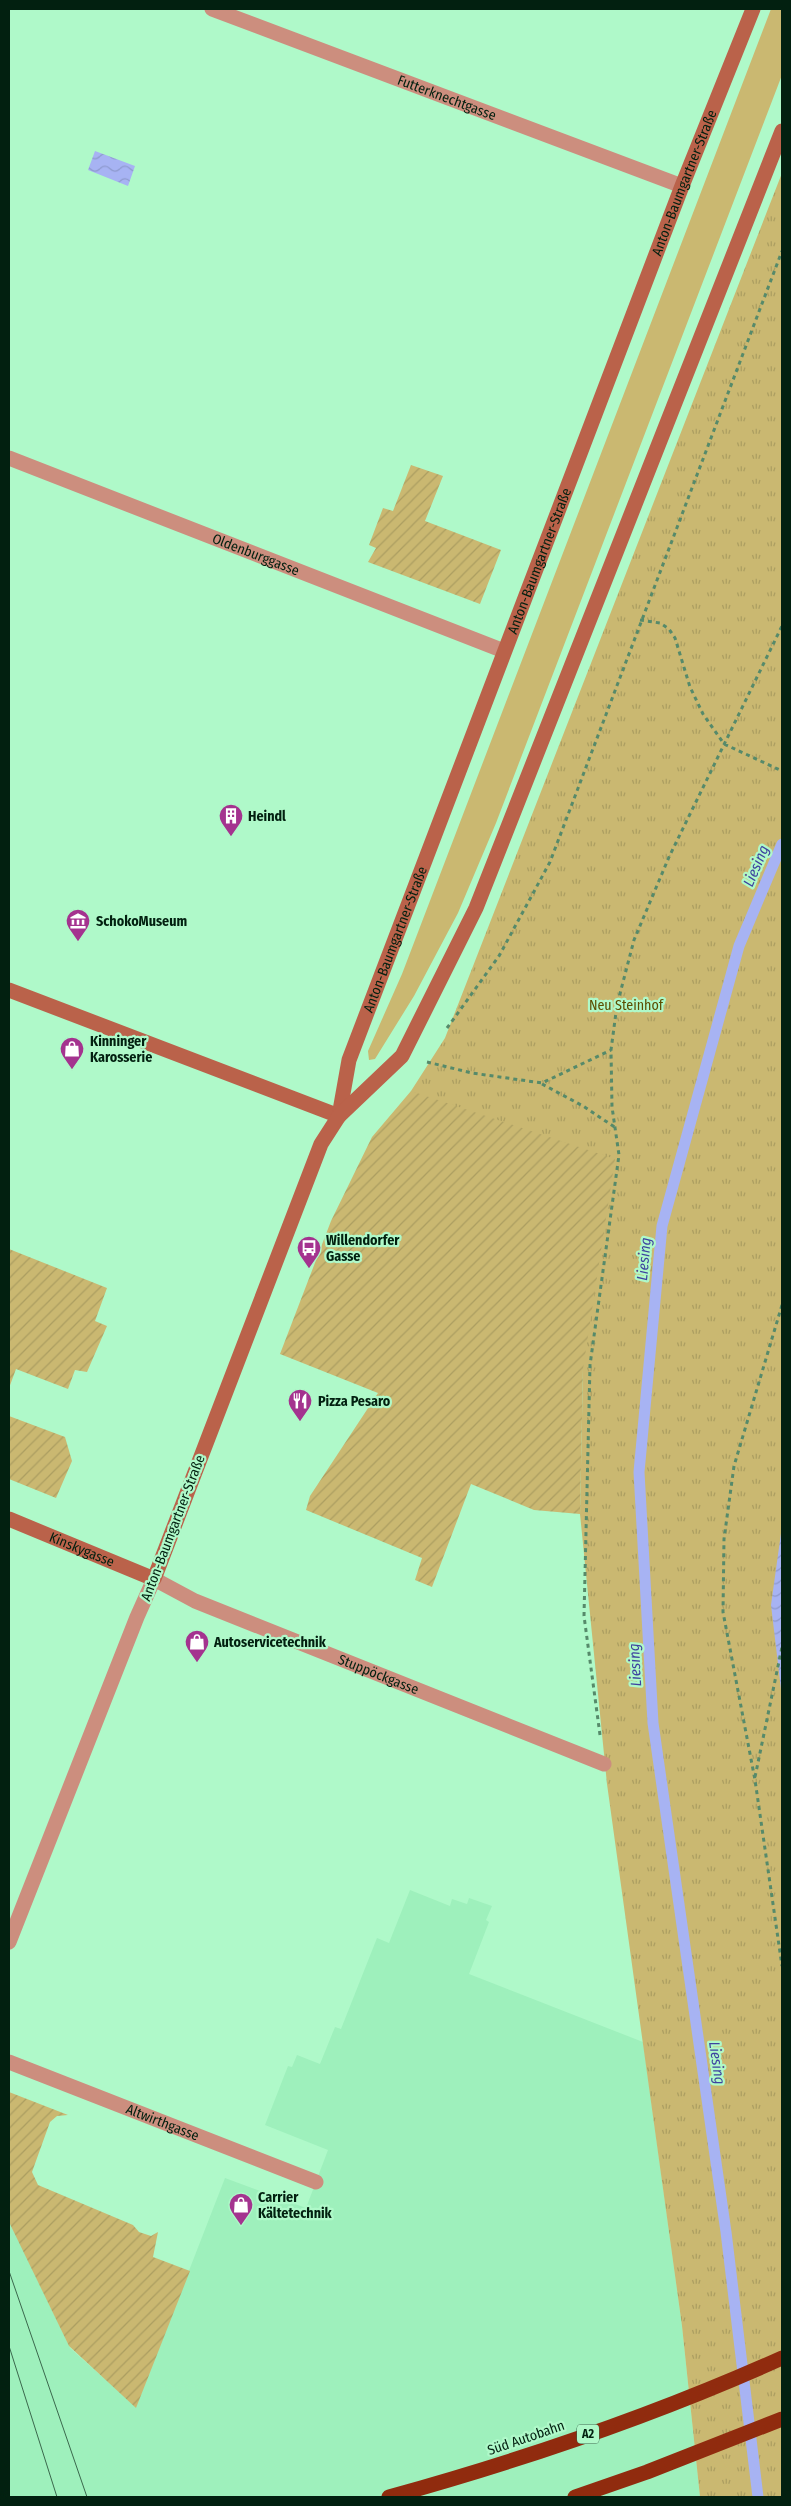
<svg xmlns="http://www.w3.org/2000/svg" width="791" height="2506" viewBox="0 0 791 2506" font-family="'Fira Sans Condensed',sans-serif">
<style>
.built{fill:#9ef0bc}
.grass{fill:#cab871}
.park{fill:url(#park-tufts)}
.garden{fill:url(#garden-furrows)}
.water{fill:url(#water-waves)}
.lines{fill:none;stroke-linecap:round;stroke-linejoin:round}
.stream{stroke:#a7b3f3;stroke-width:11}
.path{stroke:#568a6a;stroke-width:3;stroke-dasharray:4 4;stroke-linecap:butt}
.street{stroke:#cc8e7e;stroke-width:15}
.secondary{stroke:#ba624a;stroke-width:15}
.highway{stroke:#902b0e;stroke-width:15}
.tram{stroke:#3b684d;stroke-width:1}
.labels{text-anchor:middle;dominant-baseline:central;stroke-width:4.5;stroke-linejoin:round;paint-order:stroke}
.shield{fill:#aff9c9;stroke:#366148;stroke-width:1}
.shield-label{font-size:12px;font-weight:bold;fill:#022010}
.street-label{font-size:14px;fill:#022010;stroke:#aff9c9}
.poi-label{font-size:14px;font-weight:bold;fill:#022010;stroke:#aff9c9;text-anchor:start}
.park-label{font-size:14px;fill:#5c4d00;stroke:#aff9c9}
.water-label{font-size:15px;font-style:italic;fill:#3e439f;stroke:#aff9c9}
</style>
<defs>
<pattern id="park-tufts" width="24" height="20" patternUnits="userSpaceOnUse" patternTransform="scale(1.25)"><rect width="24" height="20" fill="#cab871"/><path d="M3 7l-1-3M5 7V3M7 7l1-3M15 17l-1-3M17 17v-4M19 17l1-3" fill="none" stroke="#ac9e61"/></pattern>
<pattern id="garden-furrows" width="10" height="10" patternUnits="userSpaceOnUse" patternTransform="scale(1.25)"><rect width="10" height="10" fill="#cab871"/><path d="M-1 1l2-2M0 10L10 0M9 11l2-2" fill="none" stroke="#ac9e61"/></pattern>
<pattern id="water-waves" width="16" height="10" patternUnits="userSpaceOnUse" patternTransform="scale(1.25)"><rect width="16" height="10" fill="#a7b3f3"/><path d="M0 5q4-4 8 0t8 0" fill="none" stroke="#8e9acf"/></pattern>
</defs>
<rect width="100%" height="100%" fill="#aff9c9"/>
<!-- built -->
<path class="built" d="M 410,1890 L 450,1906 L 452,1899 L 467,1904 L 469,1898 L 492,1906 L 486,1920 L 489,1922 L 469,1974 L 643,2042 L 682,2326 L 700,2497 L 9,2497 L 9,2220 L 70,2348 L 136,2407 L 225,2178 L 306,2208 L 328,2150 L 265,2125 L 288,2066 L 292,2067 L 297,2055 L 320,2064 L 335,2027 L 341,2029 L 377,1938 L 389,1943 Z"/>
<!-- grass -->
<path class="grass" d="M 771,9 L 782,9 L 782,75 L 496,823 L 458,913 L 414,996 L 375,1059 L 369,1060 L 368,1051 L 402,974 Z"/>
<!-- park -->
<path class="park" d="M 782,173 L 782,2497 L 700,2497 L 682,2326 L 607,1784 L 580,1514 L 583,1369 L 411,1091 L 445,1038 Z"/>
<!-- garden -->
<path class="garden" d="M 411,465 L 443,476 L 425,521 L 501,550 L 480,604 L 368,562 L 376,548 L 369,545 L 383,508 L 393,511 Z
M 411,1091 L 615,1159 L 583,1369 L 580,1514 L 534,1510 L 471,1484 L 432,1587 L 415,1580 L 422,1558 L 306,1510 L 310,1496 L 378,1393 L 280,1354 L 331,1221 L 372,1137 Z
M 9,1249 L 107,1288 L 95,1321 L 107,1326 L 87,1372 L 75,1370 L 68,1389 L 16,1369 L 9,1388 Z
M 9,1416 L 65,1437 L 72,1461 L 56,1498 L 9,1479 Z
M 9,2092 L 68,2115 L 57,2116 L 50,2122 L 32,2172 L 38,2185 L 133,2225 L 139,2232 L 151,2236 L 158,2232 L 153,2257 L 190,2271 L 136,2408 L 69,2346 L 9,2222 Z"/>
<!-- water -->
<path class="water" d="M 95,151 L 135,166 L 128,186 L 88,170 Z
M 782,1526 L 782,1698 L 771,1605 Z"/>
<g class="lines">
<!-- stream -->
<path class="stream" d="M 758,2497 L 726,2232 L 653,1723 L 639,1472 L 662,1226 L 739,946 L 782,844"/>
<!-- path -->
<path class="path" d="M 640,620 L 660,623 L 669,629 L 675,638 L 690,687 L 703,714 L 724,744 L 782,771
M 447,1028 L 499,956 L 550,862 L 782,251
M 427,1062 L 472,1073 L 542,1083 L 611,1050
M 542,1084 L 583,1106 L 616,1128
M 782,1305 L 734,1466 L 724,1539 L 723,1612 L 755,1780 L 782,1966
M 600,1735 L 584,1616 L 590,1365 L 619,1155 L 612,1107 L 611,1050 L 617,1005 L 634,940 L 669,857 L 782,626
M 755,1777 L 782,1647"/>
<!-- street -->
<g class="street">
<path id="s1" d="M 212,9 L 682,186"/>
<path id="s2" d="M 9,458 L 504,651"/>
<path id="s3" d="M 9,1942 L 137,1617 L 154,1579 L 195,1601 L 604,1764"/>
<path id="s4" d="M 9,2062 L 316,2182"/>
</g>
<!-- secondary -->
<g class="secondary">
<path d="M 9,990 L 339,1116"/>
<path id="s5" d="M 339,1116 L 349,1060 L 682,186 L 753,9"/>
<path id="s6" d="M 9,1519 L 154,1579 L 321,1144 L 339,1116 L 402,1056 L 476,908 L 782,131"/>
</g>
<!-- highway -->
<path class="highway" d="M 389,2497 C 523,2460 655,2415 782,2358
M 575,2497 L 647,2472 L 782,2419"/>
<!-- tram -->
<path class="tram" d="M 9,2271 L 87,2497
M 9,2346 L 57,2497"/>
</g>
<!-- icons -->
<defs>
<symbol id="building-pin" viewBox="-11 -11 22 30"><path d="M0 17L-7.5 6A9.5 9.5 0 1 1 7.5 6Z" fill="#a4338f" stroke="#aff9c9"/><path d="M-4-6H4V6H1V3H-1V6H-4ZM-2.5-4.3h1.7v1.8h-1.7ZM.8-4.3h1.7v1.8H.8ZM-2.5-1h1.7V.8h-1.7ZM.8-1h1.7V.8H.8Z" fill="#fff"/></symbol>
<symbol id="museum-pin" viewBox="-11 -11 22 30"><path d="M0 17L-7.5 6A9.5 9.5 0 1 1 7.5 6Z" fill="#a4338f" stroke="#aff9c9"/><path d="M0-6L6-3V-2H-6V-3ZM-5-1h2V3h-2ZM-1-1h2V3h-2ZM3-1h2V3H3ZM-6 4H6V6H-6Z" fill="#fff"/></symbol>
<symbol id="shop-pin" viewBox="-11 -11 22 30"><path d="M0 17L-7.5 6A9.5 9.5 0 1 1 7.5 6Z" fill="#a4338f" stroke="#aff9c9"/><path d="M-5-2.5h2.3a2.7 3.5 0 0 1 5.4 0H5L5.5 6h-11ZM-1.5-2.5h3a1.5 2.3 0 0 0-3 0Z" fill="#fff"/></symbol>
<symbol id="bus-pin" viewBox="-11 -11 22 30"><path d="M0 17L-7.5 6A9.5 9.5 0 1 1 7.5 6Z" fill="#a4338f" stroke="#aff9c9"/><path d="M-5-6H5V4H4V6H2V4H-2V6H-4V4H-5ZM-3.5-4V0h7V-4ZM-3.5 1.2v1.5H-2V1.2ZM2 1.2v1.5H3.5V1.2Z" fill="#fff"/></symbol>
<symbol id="restaurant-pin" viewBox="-11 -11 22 30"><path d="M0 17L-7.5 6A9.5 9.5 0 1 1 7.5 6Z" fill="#a4338f" stroke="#aff9c9"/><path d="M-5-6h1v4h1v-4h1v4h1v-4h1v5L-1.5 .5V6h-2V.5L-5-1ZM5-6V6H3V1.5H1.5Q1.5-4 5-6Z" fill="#fff"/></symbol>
</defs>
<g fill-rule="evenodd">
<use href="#building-pin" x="217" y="802" width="28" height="38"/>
<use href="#museum-pin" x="64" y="907" width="28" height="38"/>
<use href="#shop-pin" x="58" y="1035" width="28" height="38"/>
<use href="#bus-pin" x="295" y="1234" width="28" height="38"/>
<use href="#restaurant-pin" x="286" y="1387" width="28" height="38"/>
<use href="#shop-pin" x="183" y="1628" width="28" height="38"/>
<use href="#shop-pin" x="227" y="2191" width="28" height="38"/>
</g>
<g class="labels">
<!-- shield labels -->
<rect class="shield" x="577" y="2424.5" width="22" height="19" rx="4"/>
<g class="shield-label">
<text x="588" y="2434">A2</text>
</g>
<!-- street labels -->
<g class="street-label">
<text stroke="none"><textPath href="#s1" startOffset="251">Futterknechtgasse</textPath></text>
<text stroke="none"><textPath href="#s5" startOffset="996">Anton-Baumgartner-Straße</textPath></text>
<text stroke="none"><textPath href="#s2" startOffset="265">Oldenburggasse</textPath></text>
<text stroke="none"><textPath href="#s5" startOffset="591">Anton-Baumgartner-Straße</textPath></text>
<text stroke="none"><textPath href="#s5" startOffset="186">Anton-Baumgartner-Straße</textPath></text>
<text transform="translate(173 1528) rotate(-69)">Anton-Baumgartner-Straße</text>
<text stroke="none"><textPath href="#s6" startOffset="79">Kinskygasse</textPath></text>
<text stroke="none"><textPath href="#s3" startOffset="635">Stuppöckgasse</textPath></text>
<text stroke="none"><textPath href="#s4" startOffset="165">Altwirthgasse</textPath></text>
<text transform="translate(526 2438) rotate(-19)">Süd Autobahn</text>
</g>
<!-- poi labels -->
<g class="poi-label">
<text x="248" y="816">Heindl</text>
<text x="96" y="921">SchokoMuseum</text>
<text x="90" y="1041">Kinninger<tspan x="90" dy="16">Karosserie</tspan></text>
<text x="326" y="1240">Willendorfer<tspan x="326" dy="16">Gasse</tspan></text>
<text x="318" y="1401">Pizza Pesaro</text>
<text x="214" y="1642">Autoservicetechnik</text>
<text x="258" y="2197">Carrier<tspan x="258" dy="16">Kältetechnik</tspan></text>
</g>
<!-- park labels -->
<g class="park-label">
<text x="626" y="1005">Neu Steinhof</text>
</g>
<!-- water labels -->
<g class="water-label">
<text transform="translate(756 866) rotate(-67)">Liesing</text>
<text transform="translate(644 1259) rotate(-85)">Liesing</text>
<text transform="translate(635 1665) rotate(-93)">Liesing</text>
<text transform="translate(717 2063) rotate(82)">Liesing</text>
</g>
</g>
<!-- border -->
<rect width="791" height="2506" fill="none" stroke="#022010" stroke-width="20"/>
</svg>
